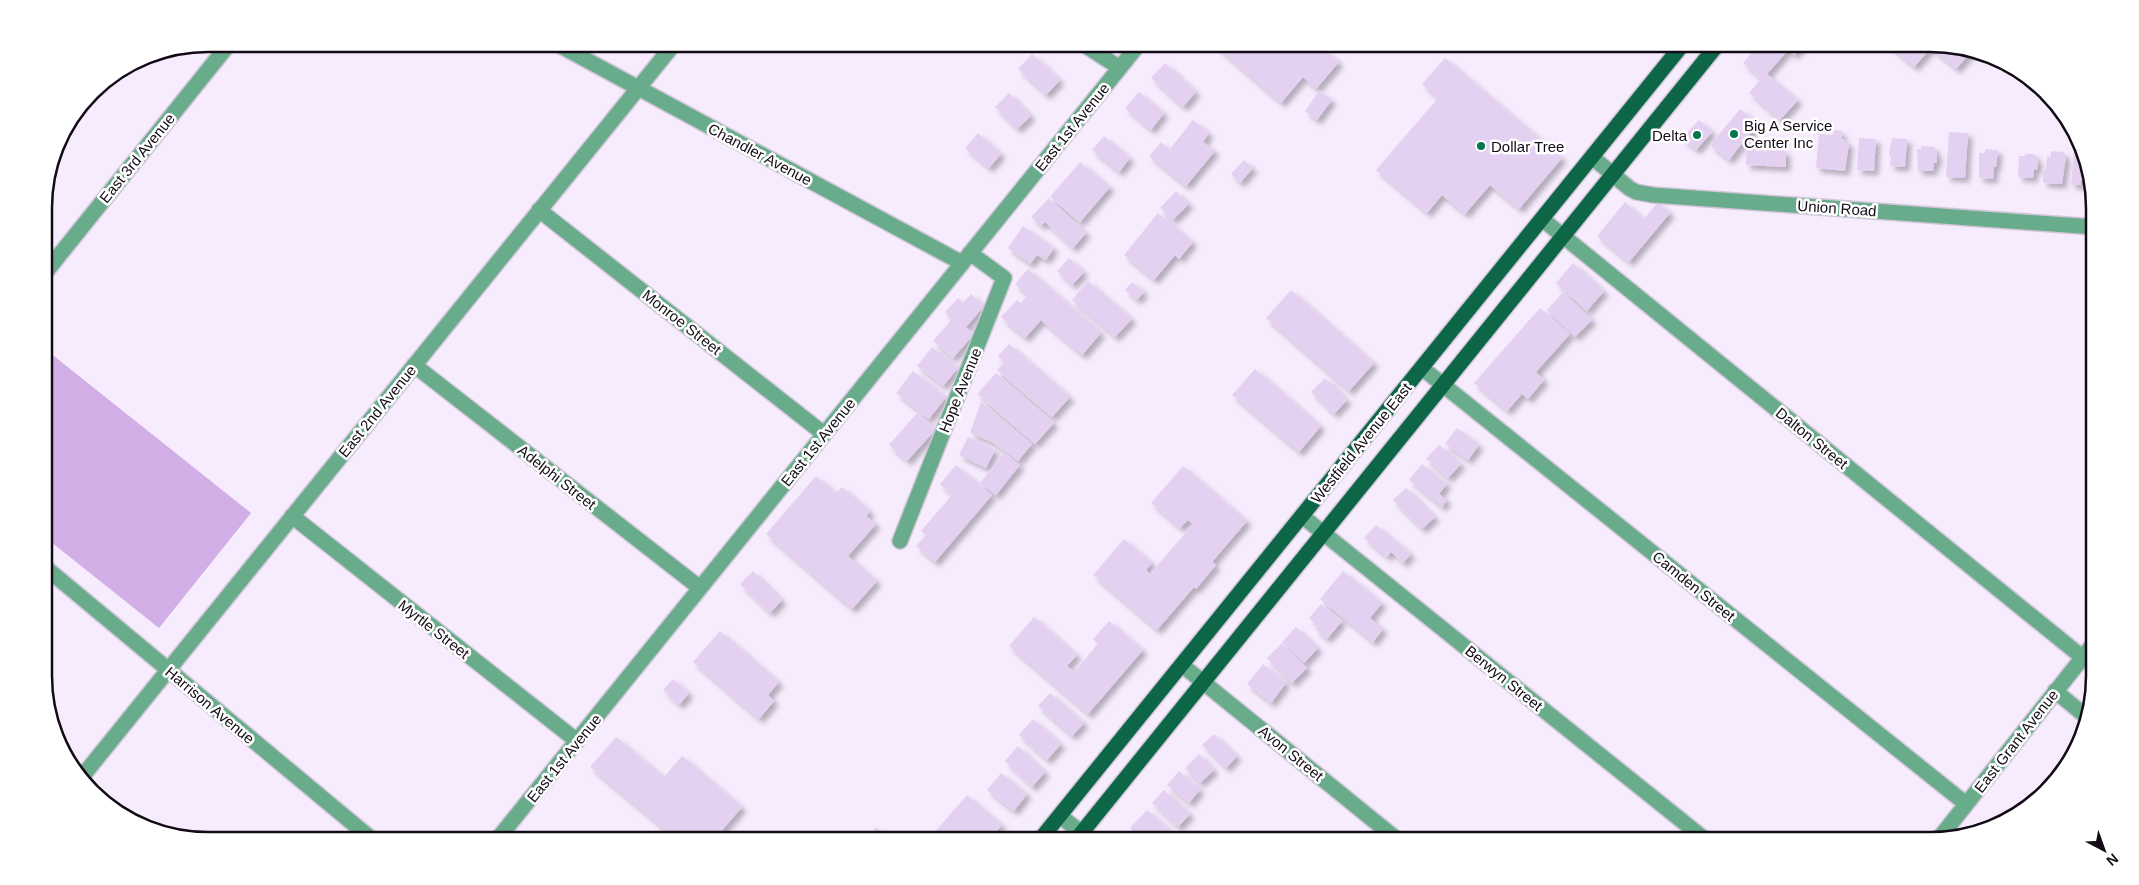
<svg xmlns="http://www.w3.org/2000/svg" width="2139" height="885" viewBox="0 0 2139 885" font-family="Arial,sans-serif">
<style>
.green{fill:#d1aee6}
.building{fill:#e4d0f0;filter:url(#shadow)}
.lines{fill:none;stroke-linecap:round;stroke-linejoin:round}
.minor-casing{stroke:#d2c7d9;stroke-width:18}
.major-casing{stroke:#d2c7d9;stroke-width:18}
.minor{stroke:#69ac8c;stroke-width:15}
.major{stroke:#0d6746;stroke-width:15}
.poi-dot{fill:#057550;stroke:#fff;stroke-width:2}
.labels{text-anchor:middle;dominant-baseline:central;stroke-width:5;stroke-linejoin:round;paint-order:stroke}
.poi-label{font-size:15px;fill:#120b15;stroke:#fff;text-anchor:start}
.street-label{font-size:15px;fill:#120b15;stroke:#fff}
.rim{fill:none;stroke:#120b15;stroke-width:2.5}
</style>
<defs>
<filter id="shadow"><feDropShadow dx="4.5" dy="4.5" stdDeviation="2.5" flood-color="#0004"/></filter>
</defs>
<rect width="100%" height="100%" fill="#f7ebfe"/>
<!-- green -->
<path class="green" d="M 45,349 L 251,513 L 159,628 L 46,538 Z"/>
<!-- building -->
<path class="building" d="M 1213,44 L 1318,44 L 1339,62 L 1316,89 L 1303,77 L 1281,103 Z
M 1759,44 L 1804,44 L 1794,55 L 1788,50 L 1767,74 L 1798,100 L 1780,120 L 1749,93 L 1761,79 L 1743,63 Z
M 1887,44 L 1930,44 L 1972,51 L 1956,69 L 1931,48 L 1914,67 Z
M 1032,54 L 1060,80 L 1046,95 L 1018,69 Z
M 1445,58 L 1562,158 L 1519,209 L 1490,185 L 1465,214 L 1442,195 L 1427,213 L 1376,170 L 1438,98 L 1422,84 Z
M 1165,63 L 1196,92 L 1183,107 L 1151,78 Z
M 1319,91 L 1332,100 L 1317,120 L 1305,111 Z
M 1139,92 L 1164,113 L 1151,130 L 1125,108 Z
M 1009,93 L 1031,116 L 1017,129 L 995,107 Z
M 1740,109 L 1758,123 L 1729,160 L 1710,145 Z
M 1193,120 L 1209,133 L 1203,142 L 1215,151 L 1186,186 L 1149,156 L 1161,142 L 1169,150 Z
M 1699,120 L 1712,132 L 1696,150 L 1682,138 Z
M 1834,130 L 1842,131 L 1841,139 L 1845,139 L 1844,142 L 1849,143 L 1845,171 L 1816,168 L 1819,134 L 1833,135 Z
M 1949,132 L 1968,133 L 1965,178 L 1946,177 Z
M 978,133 L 1001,154 L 989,168 L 965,148 Z
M 1104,136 L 1130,158 L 1119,172 L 1092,150 Z
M 1859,138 L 1876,139 L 1874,171 L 1857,170 Z
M 1892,138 L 1907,139 L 1905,167 L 1890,166 L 1891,157 L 1889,154 Z
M 1747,142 L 1775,144 L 1775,150 L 1786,151 L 1786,167 L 1746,165 Z
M 1921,146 L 1935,147 L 1934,152 L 1937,152 L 1937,163 L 1934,163 L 1933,171 L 1918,171 L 1917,149 L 1921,149 Z
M 2074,148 L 2082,148 L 2092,181 L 2081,180 L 2081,185 L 2071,185 Z
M 1985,149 L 1998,150 L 1996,167 L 1994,167 L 1993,179 L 1979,178 L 1979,153 L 1985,153 Z
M 2051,151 L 2064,152 L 2064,156 L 2066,156 L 2062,184 L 2043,183 L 2043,170 L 2046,170 L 2047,156 L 2051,157 Z
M 2025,154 L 2035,154 L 2035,159 L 2038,159 L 2037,170 L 2034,169 L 2033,178 L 2018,177 L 2019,156 L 2025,156 Z
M 1244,160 L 1253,168 L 1240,183 L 1231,174 Z
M 1080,162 L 1110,187 L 1080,222 L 1050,197 Z
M 1176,191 L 1189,204 L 1173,220 L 1160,208 Z
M 1049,198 L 1086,233 L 1073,248 L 1045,222 L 1041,226 L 1031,217 Z
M 1625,202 L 1644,219 L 1658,202 L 1670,213 L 1629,262 L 1597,236 Z
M 1158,213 L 1193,242 L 1179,259 L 1175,255 L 1154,280 L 1124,255 Z
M 1023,226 L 1054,248 L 1046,260 L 1037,255 L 1030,264 L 1008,248 Z
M 1069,258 L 1084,272 L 1072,285 L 1057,271 Z
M 1573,263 L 1604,291 L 1587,311 L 1556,283 Z
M 1028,269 L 1101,333 L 1082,355 L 1041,320 L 1025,338 L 1001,317 L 1017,300 L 1021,303 L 1028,295 L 1015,284 Z
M 1088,281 L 1132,319 L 1115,337 L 1072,300 Z
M 1132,282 L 1144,292 L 1137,300 L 1125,290 Z
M 1291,290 L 1374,363 L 1349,391 L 1266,318 Z
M 1563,292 L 1592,320 L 1575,337 L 1547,310 Z
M 971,294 L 984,306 L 966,327 L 974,334 L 953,358 L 933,341 L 952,319 L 945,312 L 958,298 L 963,303 Z
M 1540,308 L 1570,334 L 1536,372 L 1544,380 L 1528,399 L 1522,394 L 1507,411 L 1474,383 Z
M 1009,344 L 1070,397 L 1052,417 L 997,370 L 1004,362 L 998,356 Z
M 932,347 L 958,368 L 943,386 L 917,366 Z
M 1255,369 L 1321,426 L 1299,452 L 1232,395 Z
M 913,371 L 946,397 L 929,419 L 896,393 Z
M 996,373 L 1054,423 L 1035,444 L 977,394 Z
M 1325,378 L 1347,400 L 1334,414 L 1311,392 Z
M 981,402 L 1032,444 L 1018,461 L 992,442 L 970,433 Z
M 917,413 L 936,429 L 907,461 L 889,445 Z
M 1457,428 L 1479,445 L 1468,460 L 1445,444 Z
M 968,437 L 995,450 L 986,468 L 959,455 Z
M 1439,445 L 1461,464 L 1448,478 L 1426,459 Z
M 1004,453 L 1020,465 L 996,495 L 980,483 Z
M 1422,464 L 1447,484 L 1439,494 L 1447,500 L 1442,507 L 1409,480 Z
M 956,465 L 992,495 L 935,562 L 916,546 L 926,535 L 921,531 L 952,495 L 940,484 Z
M 1183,466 L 1247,521 L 1212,562 L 1216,565 L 1196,589 L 1194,587 L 1157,630 L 1093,575 L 1124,539 L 1152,563 L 1146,570 L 1150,574 L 1193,524 L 1188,520 L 1180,528 L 1151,503 Z
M 816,476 L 836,493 L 842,487 L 870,511 L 866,516 L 876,524 L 848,556 L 877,581 L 852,609 L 766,534 Z
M 1406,488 L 1435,517 L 1422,529 L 1393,500 Z
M 1376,525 L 1411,554 L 1403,563 L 1391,552 L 1387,557 L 1364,538 Z
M 753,571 L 782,600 L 770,613 L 740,584 Z
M 1343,571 L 1382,603 L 1370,618 L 1383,629 L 1373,642 L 1320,599 Z
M 1321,604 L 1342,621 L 1327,639 L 1315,629 L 1318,626 L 1309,618 Z
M 1034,617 L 1077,655 L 1067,666 L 1074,672 L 1098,644 L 1093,639 L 1109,621 L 1143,650 L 1088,714 L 1009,646 Z
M 1296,627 L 1318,648 L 1304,663 L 1282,642 Z
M 720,631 L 779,682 L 768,695 L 774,701 L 759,719 L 693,662 Z
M 1282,643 L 1307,668 L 1292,683 L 1267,658 Z
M 1263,664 L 1286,683 L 1271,703 L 1247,684 Z
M 673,679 L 689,693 L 679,705 L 663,690 Z
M 1050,693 L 1084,723 L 1072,736 L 1038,706 Z
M 1033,719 L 1061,744 L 1047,760 L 1019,735 Z
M 1214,734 L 1237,756 L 1226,768 L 1202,745 Z
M 616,737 L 664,777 L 682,756 L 742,807 L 713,841 L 664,841 L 670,834 L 590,767 Z
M 1018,746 L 1045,772 L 1032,787 L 1005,761 Z
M 1199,754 L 1214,770 L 1200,783 L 1185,768 Z
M 1179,771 L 1200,790 L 1189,803 L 1167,785 Z
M 1001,773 L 1027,794 L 1014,811 L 987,790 Z
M 1164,790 L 1190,814 L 1178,827 L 1152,803 Z
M 967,795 L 1002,825 L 988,841 L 927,841 Z
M 1147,810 L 1170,830 L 1160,841 L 1144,841 L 1130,828 Z
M 876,827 L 892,841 L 864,841 Z
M 608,832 L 618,841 L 600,841 Z"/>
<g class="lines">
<defs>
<path id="minor" d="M 557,44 L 962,263
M 1083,44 L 1120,68
M 1592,157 L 1629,188 L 1636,192 L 1653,195 L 2094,227
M 539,210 L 824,434
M 1542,219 L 2082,657
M 45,273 L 229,44
M 414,365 L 700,588
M 1422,368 L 1966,804
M 292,516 L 577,741
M 1302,516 L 1707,841
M 900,541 L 1004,278 L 970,253
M 46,568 L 374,841
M 1182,665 L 1399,841
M 2055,691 L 2088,718
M 81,778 L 674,44
M 1060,816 L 1092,841
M 496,841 L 1139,44
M 1937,841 L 2095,642"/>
<path id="major" d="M 1039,841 L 1683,44
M 1075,841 L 1718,44"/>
</defs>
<!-- minor casing -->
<use href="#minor" class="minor-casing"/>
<!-- major casing -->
<use href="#major" class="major-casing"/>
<!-- minor -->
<use href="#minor" class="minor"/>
<!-- major -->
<use href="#major" class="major"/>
</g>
<!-- markers -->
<g class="poi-dot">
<circle cx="1734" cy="134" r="5"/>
<circle cx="1697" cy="135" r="5"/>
<circle cx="1481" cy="146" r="5"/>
</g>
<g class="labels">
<!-- poi labels -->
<g class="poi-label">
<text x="1744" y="125">Big A Service<tspan x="1744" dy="17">Center Inc</tspan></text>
<text x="1687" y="135" text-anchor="end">Delta</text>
<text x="1491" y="146">Dollar Tree</text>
</g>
<!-- street labels -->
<g class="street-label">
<text transform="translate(1072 127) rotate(-51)">East 1st Avenue</text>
<text transform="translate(760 154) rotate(28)">Chandler Avenue</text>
<text transform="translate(137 158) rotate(-51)">East 3rd Avenue</text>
<text transform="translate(1837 208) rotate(4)">Union Road</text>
<text transform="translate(682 322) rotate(38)">Monroe Street</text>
<text transform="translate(960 390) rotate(-68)">Hope Avenue</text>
<text transform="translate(377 411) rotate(-51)">East 2nd Avenue</text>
<text transform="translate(1812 438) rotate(39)">Dalton Street</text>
<text transform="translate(818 442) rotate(-51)">East 1st Avenue</text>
<text transform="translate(1361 443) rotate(-51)">Westfield Avenue East</text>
<text transform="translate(557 477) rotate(38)">Adelphi Street</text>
<text transform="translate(1694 586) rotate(39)">Camden Street</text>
<text transform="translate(434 629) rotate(38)">Myrtle Street</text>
<text transform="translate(1504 678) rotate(39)">Berwyn Street</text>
<text transform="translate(210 705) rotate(40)">Harrison Avenue</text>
<text transform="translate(2016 741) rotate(-52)">East Grant Avenue</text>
<text transform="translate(1291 753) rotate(39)">Avon Street</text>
<text transform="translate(564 758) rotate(-51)">East 1st Avenue</text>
</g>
</g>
<!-- crop -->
<path d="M0 0H2139V885H0ZM208 52H1930A156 156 0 0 1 2086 208V676A156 156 0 0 1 1930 832H208A156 156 0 0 1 52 676V208A156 156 0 0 1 208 52Z" fill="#fff" fill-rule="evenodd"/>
<path class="rim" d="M208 52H1930A156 156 0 0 1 2086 208V676A156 156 0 0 1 1930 832H208A156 156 0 0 1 52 676V208A156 156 0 0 1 208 52Z"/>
<!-- north arrow -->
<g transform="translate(2104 850) rotate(139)" stroke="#ffffff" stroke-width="4" paint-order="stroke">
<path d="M0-4L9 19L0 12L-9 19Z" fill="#120b15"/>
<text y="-8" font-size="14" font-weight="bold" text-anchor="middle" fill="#120b15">N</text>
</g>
</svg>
